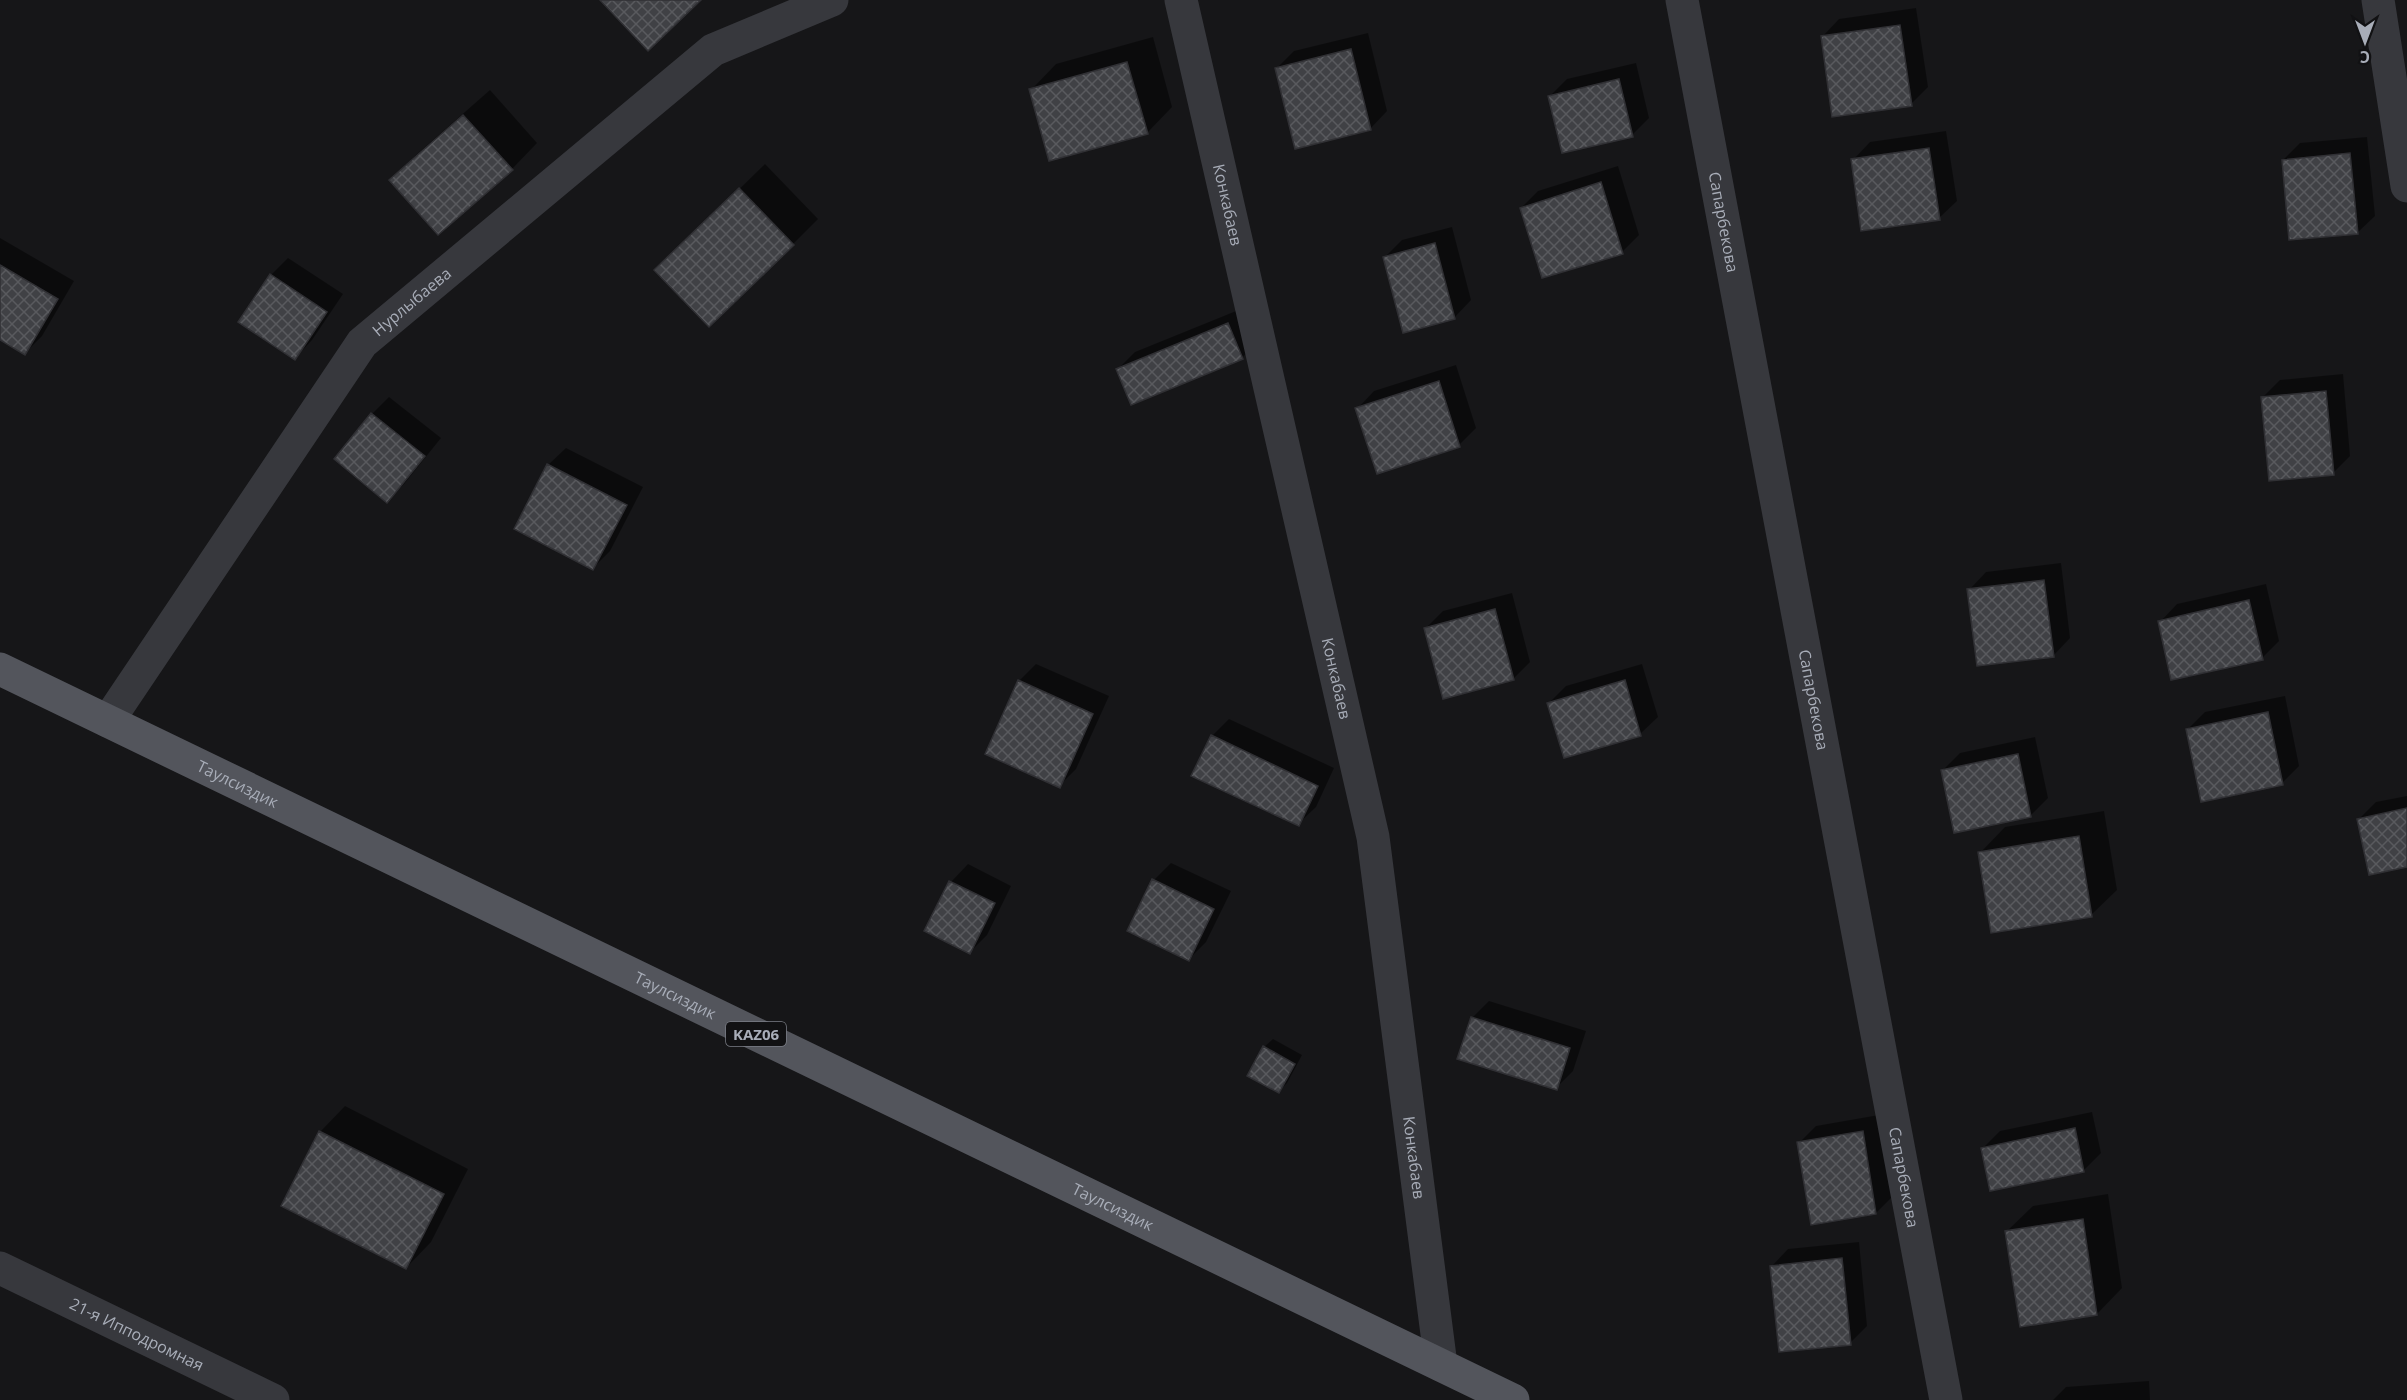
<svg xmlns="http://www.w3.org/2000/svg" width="2407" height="1400" viewBox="0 0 2407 1400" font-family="'Open Sans',sans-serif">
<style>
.shadow{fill:#0007}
.building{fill:url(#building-cross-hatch);stroke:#303034;stroke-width:1.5}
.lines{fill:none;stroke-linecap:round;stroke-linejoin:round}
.minor{stroke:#37383d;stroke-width:33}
.major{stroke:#53555c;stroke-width:33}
.labels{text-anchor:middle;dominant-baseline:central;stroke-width:5;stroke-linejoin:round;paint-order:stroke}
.shield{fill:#111113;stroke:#7b7e86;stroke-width:1.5}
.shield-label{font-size:15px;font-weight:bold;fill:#a8adb8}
.street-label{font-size:16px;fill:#a8adb8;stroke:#111113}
</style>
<defs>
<pattern id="building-cross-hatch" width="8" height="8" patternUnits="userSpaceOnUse" patternTransform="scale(1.5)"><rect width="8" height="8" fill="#404145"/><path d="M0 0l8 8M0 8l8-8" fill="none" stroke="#595a5e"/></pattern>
</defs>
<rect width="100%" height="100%" fill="#161618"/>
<!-- shadow -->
<path class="shadow" d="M 1916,8 L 1928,87 L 1911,104 L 1822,37 L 1839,19 Z
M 1368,33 L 1387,111 L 1370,129 L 1277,68 L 1294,51 Z
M 1153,37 L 1172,107 L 1147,133 L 1031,90 L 1056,64 Z
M 1636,63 L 1649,118 L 1632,135 L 1550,96 L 1567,79 Z
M 490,90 L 537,143 L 512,169 L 391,180 L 416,155 Z
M 1946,131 L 1957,201 L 1939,218 L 1853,160 L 1870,142 Z
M 2367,137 L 2375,216 L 2357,233 L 2283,160 L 2300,143 Z
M 765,164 L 818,219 L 793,244 L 682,245 Z
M 1618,166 L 1639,235 L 1622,252 L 1521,208 L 1538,191 Z
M 1452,227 L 1471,300 L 1454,318 L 1385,257 L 1402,240 Z
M 0,238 L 74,281 L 42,336 L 25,353 L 0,339 Z
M 288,258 L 343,294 L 312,340 L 295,358 L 271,275 Z
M 1246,307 L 1259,340 L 1242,358 L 1118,369 L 1135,352 Z
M 1456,365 L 1476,428 L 1459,445 L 1357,409 L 1374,391 Z
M 2343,374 L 2350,456 L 2333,473 L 2263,397 L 2280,380 Z
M 389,397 L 441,438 L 404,484 L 387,501 L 336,459 L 372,414 Z
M 566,448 L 643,487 L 610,551 L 593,568 L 548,465 Z
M 2061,563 L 2070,638 L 2053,656 L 1969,590 L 1986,572 Z
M 2266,584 L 2279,641 L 2262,658 L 2160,622 L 2177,604 Z
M 1512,593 L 1530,662 L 1513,679 L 1426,628 L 1443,611 Z
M 1036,664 L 1109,696 L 1076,769 L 1059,786 L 1019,681 Z
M 1642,664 L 1658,717 L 1640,734 L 1549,703 L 1566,686 Z
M 2285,696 L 2299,766 L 2282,783 L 2188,729 L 2205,712 Z
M 1229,719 L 1334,768 L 1316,807 L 1298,824 L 1212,736 Z
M 2035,737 L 2048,798 L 2031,815 L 1943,770 L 1960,753 Z
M 2407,796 L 2407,866 L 2359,819 L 2376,802 Z
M 2104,811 L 2117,890 L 2091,915 L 1980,853 L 2005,827 Z
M 1171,863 L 1231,891 L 1206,942 L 1189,959 L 1154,880 Z
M 968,864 L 1011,886 L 987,935 L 970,952 L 926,931 L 951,882 Z
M 1489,1001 L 1586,1031 L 1573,1071 L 1556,1088 L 1472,1018 Z
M 1273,1039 L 1302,1055 L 1287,1083 L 1279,1091 L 1264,1047 Z
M 345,1106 L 468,1169 L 431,1242 L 406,1268 L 320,1132 Z
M 2092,1112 L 2101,1153 L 2084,1170 L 1983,1148 L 2000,1131 Z
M 1879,1115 L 1893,1196 L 1876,1213 L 1799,1143 L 1816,1126 Z
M 2108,1194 L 2122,1288 L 2097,1314 L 2007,1231 L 2033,1206 Z
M 1859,1242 L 1867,1326 L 1850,1343 L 1771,1267 L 1788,1249 Z
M 2149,1381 L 2150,1400 L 2053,1400 L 2066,1387 Z"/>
<!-- building -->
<path class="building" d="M 600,0 L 701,0 L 648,51 Z
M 1900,25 L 1912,106 L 1832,117 L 1821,36 Z
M 1351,49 L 1371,130 L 1295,149 L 1275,68 Z
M 1127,62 L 1148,134 L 1049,161 L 1029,89 Z
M 1619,79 L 1633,137 L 1562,153 L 1548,96 Z
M 463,115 L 513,170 L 438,235 L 389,180 Z
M 1929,148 L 1940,220 L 1861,231 L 1851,159 Z
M 2350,153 L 2358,234 L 2289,240 L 2282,160 Z
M 1601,182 L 1623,254 L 1542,278 L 1520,208 Z
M 739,188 L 794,245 L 709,327 L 654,270 Z
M 1435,243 L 1455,319 L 1403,333 L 1383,257 Z
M 0,265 L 58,299 L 25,355 L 0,340 Z
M 270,274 L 327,312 L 295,360 L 238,322 Z
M 1228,323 L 1243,359 L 1131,405 L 1116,369 Z
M 1439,381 L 1460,447 L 1377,474 L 1355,408 Z
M 2326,391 L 2334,475 L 2269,481 L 2261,397 Z
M 371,413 L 425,456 L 387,503 L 334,459 Z
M 547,464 L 627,505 L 593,570 L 514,529 Z
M 2044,580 L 2054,657 L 1977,666 L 1967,589 Z
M 2249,600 L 2263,660 L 2171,680 L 2158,621 Z
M 1495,609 L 1514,680 L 1443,699 L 1424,628 Z
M 1018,680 L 1093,714 L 1060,788 L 985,754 Z
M 1625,680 L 1641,736 L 1564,758 L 1547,703 Z
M 2268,712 L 2283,785 L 2201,802 L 2186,729 Z
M 1211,735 L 1318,786 L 1299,826 L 1191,776 Z
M 2018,754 L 2031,817 L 1954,833 L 1941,770 Z
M 2407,808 L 2407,867 L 2369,875 L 2357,819 Z
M 2079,836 L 2092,917 L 1991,933 L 1978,852 Z
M 1152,879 L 1214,909 L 1189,961 L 1127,931 Z
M 949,881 L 995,903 L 970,954 L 924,931 Z
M 1471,1017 L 1570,1048 L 1557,1090 L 1457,1059 Z
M 1263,1046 L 1295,1064 L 1279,1093 L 1247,1076 Z
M 2075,1128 L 2084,1172 L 1990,1191 L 1981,1148 Z
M 319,1131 L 444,1194 L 406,1269 L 281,1206 Z
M 1863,1131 L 1876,1214 L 1811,1225 L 1797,1142 Z
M 2083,1219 L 2097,1315 L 2020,1327 L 2005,1231 Z
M 1842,1258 L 1851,1345 L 1779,1352 L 1770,1266 Z"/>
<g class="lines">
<!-- minor -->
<g class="minor">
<path id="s1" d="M 1181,0 L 1373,837 L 1441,1365"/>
<path id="s2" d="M 1682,0 L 1946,1400"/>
<path d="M 2378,0 L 2407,186"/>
<path id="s3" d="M 108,721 L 362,343 L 713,50 L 832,0"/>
<path id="s4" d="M 0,1268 L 273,1400"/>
</g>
<!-- major -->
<path class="major" id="s5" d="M 0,669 L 1513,1400"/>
</g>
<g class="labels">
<!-- shield labels -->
<rect class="shield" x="726" y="1022" width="60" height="24" rx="4.5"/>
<g class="shield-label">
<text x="756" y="1034">KAZ06</text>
</g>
<!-- street labels -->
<g class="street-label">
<text stroke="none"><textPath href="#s1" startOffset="210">Конкабаев</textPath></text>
<text stroke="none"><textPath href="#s2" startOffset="226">Сапарбекова</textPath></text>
<text stroke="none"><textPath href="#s3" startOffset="520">Нурлыбаева</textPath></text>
<text stroke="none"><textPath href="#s1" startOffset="696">Конкабаев</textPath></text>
<text stroke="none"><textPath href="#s2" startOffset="712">Сапарбекова</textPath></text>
<text stroke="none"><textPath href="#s5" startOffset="264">Таулсиздик</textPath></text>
<text stroke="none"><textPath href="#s5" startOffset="750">Таулсиздик</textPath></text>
<text stroke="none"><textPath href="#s1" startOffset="1182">Конкабаев</textPath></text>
<text stroke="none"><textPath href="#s2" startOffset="1198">Сапарбекова</textPath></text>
<text stroke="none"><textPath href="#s5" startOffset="1236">Таулсиздик</textPath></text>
<text stroke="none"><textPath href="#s4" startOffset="152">21-я Ипподромная</textPath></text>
</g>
</g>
<!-- north arrow -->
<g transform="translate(2365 42) rotate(180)" stroke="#111113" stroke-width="4.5" paint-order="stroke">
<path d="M0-4.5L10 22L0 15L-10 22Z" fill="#a8adb8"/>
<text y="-9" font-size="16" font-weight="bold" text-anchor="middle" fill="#a8adb8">С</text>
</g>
</svg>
